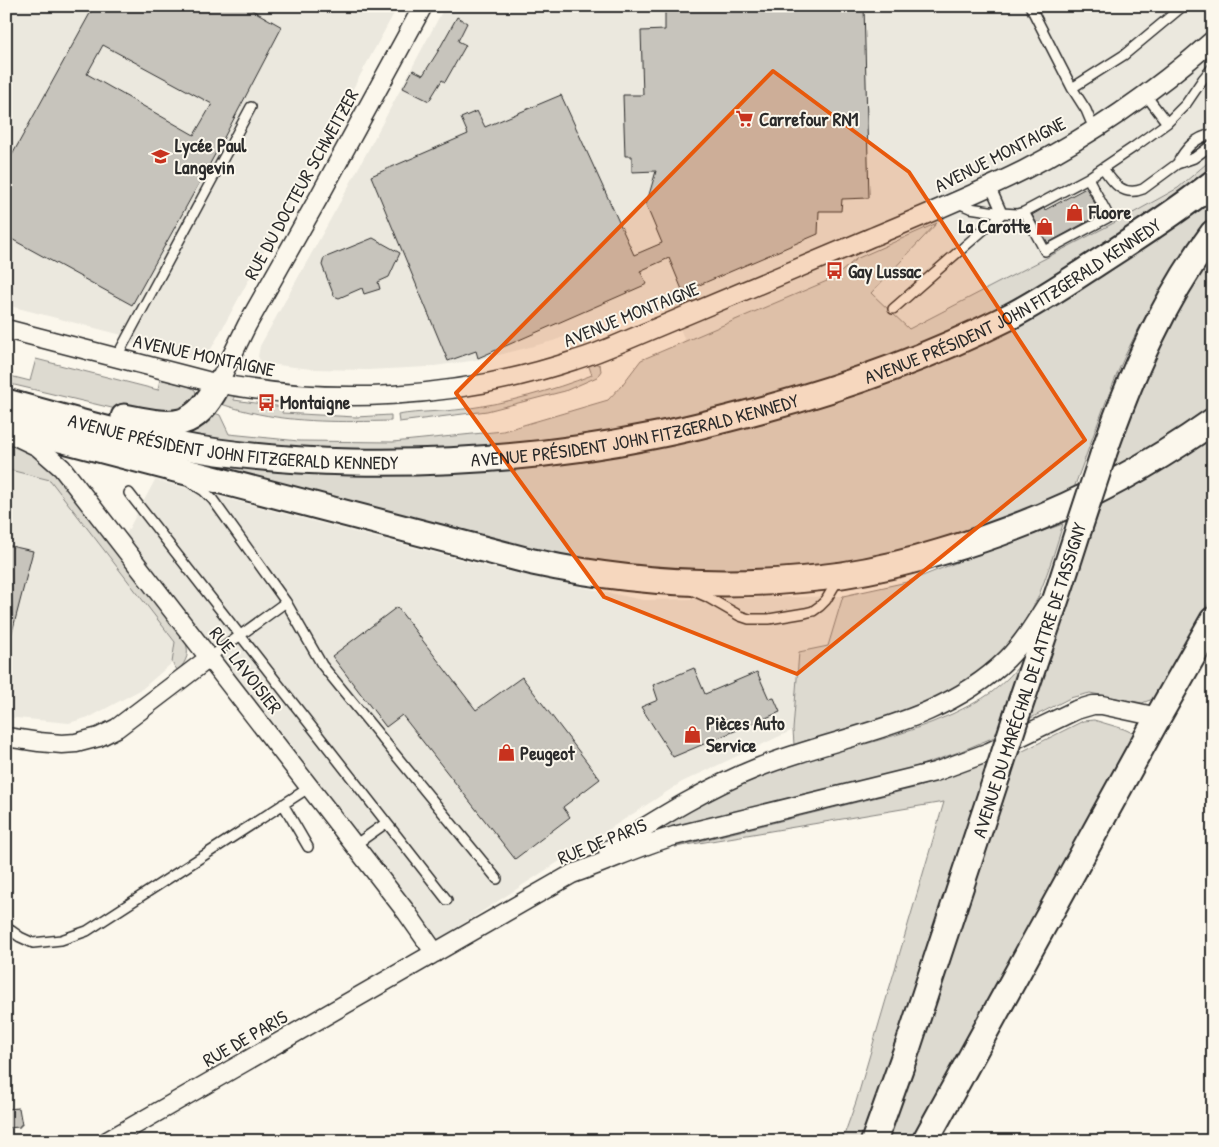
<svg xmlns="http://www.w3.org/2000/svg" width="1219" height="1147" viewBox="0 0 1219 1147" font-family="'Patrick Hand',sans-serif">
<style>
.built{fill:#ebe8de}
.green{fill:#dddad0;stroke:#84827e}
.building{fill:#c7c4bc;stroke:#2b2b2b;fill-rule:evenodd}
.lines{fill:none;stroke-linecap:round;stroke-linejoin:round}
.lane-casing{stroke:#2b2b2b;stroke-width:12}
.street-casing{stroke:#2b2b2b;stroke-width:21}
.secondary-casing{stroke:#2b2b2b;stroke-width:29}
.lane{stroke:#fbf7ec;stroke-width:9}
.street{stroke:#fbf7ec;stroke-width:18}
.secondary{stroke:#fbf7ec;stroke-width:25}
.secondary-bridge-casing{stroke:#2b2b2b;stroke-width:29;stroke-linecap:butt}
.secondary-bridge{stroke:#fbf7ec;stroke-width:25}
.marked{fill:#e8590c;fill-opacity:0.2;stroke:#e8590c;stroke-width:4;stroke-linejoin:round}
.labels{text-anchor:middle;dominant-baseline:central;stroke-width:4;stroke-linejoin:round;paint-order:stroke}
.poi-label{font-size:19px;font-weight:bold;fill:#2b2b2b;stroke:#fbf7ec;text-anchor:start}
.street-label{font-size:19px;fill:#2b2b2b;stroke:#fbf7ec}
</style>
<rect width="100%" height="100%" fill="#fbf7ec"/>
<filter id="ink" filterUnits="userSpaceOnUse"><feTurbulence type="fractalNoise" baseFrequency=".02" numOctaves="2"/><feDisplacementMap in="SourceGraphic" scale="10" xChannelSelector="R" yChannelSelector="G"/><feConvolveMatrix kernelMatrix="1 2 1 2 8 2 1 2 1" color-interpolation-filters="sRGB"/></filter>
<g filter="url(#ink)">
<!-- built -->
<path class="built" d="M 6,6 L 398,6 L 210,351 L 187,359 L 135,346 L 122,335 L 6,305 Z
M 445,6 L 1213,6 L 1213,158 L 1178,188 L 1133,213 L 909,329 L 706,396 L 668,297 L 553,341 L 503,354 L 471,361 L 427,367 L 368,370 L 311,369 L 261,363 L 258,356 L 260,346 L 344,195 Z
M 6,469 L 50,480 L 175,642 L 172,663 L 142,689 L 92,716 L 69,723 L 6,717 Z
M 155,480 L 497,569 L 643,600 L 843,596 L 828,646 L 799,652 L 793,730 L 682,782 L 438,940 L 126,534 Z"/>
<!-- green -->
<path class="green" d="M 1213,158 L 1213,171 L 1165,208 L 1006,306 L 888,360 L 812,384 L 671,422 L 506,447 L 435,451 L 299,450 L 186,437 L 208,411 L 220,415 L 229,434 L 299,441 L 393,442 L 503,431 L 608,400 L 622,385 L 641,360 L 834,278 L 856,259 L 937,223 L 871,293 L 909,329 L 1133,213 L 1178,188 Z
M 1213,196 L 1213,215 C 1193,237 1177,262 1163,287 C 1147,313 1132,339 1120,367 C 1103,407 1089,448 1074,488 L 1004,522 L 936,542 L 857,561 L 805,567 L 738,571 L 678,572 L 558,558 L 185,462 L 212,463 L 275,470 L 784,416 L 876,387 L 948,358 Z
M 1213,253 L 1213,409 C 1181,432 1147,451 1112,469 L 1131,412 L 1170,320 Z
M 36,359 L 158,390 L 160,379 L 188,386 L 195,390 L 197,398 L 178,414 L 116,409 L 6,383 L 6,375 L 30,381 Z
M 594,363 L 600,365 L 601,371 L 597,377 L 565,391 L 487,411 L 399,422 L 398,415 C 420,411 442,412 464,409 C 507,403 551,391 592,375 L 588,364 Z
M 228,394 L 234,395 L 234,400 L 283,407 L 282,413 L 356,417 L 391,415 L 391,421 C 344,422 296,423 250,412 C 238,409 228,407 217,402 Z
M 1213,437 L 1213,595 L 1162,689 L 1153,699 L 1142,703 L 1090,693 L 1070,698 L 1027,720 L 1102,504 L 1132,488 Z
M 6,442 L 29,451 L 52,468 L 185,640 C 190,654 187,660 178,671 L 172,663 L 175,642 L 50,480 L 6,469 Z
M 1063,524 C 1057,544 1051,563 1044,582 C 1041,589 1039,597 1035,603 C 984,701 891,717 794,745 L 793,730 L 799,652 L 828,646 L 843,596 L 907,582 L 983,552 Z
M 1024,660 L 999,735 L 959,752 L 904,771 L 666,831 L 663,824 C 703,803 743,780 786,766 C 842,749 899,738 952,714 C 966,707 980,701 992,692 C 1004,683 1015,671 1024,660 Z
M 1094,720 L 1124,729 L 1139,736 L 915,1141 L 882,1141 L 1015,755 L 1083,721 Z
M 988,761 L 940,915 L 862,1141 L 842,1141 L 856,1102 L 944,802 L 675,847 L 918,787 L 954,775 Z"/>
<!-- building -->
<path class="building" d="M 94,6 L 245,6 L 282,27 L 218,149 L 132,305 L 6,236 L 6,166 ZM 103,45 L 212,104 L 194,135 L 87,74 Z
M 665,6 L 864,6 L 869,198 L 842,199 L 841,211 L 819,211 L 818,234 L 683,292 L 669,258 L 640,271 L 647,284 L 478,358 L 476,351 L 448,361 L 371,176 L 468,134 L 461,118 L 477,111 L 485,127 L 561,95 L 634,255 L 662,243 L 646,205 L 656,171 L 632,172 L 632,156 L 625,156 L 623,95 L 643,95 L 641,31 L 665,30 Z
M 457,17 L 467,23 L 458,41 L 466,45 L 445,82 L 442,80 L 429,101 L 403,88 L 413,70 L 423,75 L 437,53 Z
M 1086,188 L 1101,214 L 1048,243 L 1032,215 L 1044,208 L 1045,210 Z
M 373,238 L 400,253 L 389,277 L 378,282 L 380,289 L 364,294 L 362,288 L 339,298 L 334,296 L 322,265 L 324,258 Z
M 6,545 L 33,551 L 11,636 L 6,636 Z
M 397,607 L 476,710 L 522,677 L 600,779 L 563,807 L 570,817 L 515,859 L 402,715 L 386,727 L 332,656 Z
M 694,668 L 705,694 L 757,672 L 769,699 L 774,698 L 780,712 L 673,757 L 641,707 L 658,700 L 653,685 Z
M 19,1108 L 22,1125 L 20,1125 L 20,1127 L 6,1128 L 6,1109 Z"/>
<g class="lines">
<defs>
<path id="lane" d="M 1030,6 L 1072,88 L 1086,110 L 1094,129
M 1072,88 L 1124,55 L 1183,6
M 1145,94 L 1167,123
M 1177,164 C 1185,149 1195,137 1213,134
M 1103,168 C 1113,183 1123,197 1143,189 L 1177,164 L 1194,158 L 1213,144
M 956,202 L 970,208 L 1002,213 L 990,186
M 1024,212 L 1045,251 L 1109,217 L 1088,178
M 893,309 L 989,225 L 997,219 L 1002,213 L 1017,214 L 1024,212 L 1088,178 L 1134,147 L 1167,123 L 1186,104 L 1203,79 L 1213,67
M 116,358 L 251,107
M 191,483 L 204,491 L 213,500 L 286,602 L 322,665 L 497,879
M 129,493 L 447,900
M 691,590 L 707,597 L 740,616 L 749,619 L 769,619 L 805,613 L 813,611 L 820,606 L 826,600 L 839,578
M 209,658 L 286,602
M 283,804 L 308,847
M 355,845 L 386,823
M 6,927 L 20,937 L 33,943 L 61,940 L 87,931 L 310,787"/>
<path id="street" d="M 6,329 L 207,381 C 328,407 458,399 575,360 C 592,355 609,348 625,341 C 705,308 785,274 865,240 C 918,218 972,196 1024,170 C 1092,135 1156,90 1213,40
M 218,384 L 247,325 L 319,197 L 423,6
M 13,435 L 38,447 L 62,468 L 407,913 L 435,953
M 6,737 L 39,742 L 62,744 L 76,743 L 99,737 L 117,728 L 209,658
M 608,850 C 656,820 704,789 757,768 C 841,734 940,726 1007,659 C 1023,643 1035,623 1047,604
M 107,1141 L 572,874 C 607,862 639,846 674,836 L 935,772 L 989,752 L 1076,710 L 1093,705 L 1102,705 L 1158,717"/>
<g id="secondary">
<path id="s1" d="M 6,402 C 76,421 146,442 218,452 C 263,458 308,461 352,462 C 452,464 554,456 652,436 C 690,429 727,419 764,409 C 849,386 931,356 1009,317 C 1040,301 1068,282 1097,263 C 1136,238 1176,212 1213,183"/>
<path d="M 124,417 C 171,426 193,433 218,384"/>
<path d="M 6,425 L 533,562 C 634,584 739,589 842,575 C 875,570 909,562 941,552 C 1038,524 1130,480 1213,421"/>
<path d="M 1103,455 C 1130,377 1163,300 1213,233"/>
<path d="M 1017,714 L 1061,584 L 1079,528"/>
<path d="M 874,1141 L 908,1046 L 998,773"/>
<path d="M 925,1141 L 1158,717 L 1213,620"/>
</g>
</defs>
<!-- lane casing -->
<use href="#lane" class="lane-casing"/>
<!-- street casing -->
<use href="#street" class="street-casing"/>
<!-- secondary casing -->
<use href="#secondary" class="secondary-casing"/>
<!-- lane -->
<use href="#lane" class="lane"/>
<!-- street -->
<use href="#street" class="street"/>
<!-- secondary -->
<use href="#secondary" class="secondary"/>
<defs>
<path id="secondary-bridge" d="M 1079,528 L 1103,455
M 998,773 L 1017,714"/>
</defs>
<!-- secondary-bridge casing -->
<use href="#secondary-bridge" class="secondary-bridge-casing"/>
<!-- secondary-bridge -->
<use href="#secondary-bridge" class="secondary-bridge"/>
</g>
</g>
<!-- marked area -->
<path class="marked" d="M 773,71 L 909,172 L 1085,440 L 797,674 L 604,597 L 456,393 Z"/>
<!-- icons -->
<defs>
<symbol id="supermarket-bare" viewBox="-9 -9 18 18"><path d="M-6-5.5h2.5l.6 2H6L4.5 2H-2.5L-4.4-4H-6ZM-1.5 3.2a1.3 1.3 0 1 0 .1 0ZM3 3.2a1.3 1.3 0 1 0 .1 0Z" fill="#c8321e" stroke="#fbf7ec" stroke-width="2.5" paint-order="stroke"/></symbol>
<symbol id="school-bare" viewBox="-9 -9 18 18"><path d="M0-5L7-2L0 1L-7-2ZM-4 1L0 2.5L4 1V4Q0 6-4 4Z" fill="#c8321e" stroke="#fbf7ec" stroke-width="2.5" paint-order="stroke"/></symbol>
<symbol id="shop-bare" viewBox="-9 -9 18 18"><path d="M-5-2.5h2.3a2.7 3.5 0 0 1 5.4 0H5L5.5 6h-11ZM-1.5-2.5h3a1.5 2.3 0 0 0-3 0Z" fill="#c8321e" stroke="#fbf7ec" stroke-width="2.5" paint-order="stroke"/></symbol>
<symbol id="bus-bare" viewBox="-9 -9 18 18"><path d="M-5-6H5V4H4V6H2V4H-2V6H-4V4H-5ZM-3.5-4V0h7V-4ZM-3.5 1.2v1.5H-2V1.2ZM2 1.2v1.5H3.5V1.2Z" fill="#c8321e" stroke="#fbf7ec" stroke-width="2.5" paint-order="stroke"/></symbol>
</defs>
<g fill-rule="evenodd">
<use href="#supermarket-bare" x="732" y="106" width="25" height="25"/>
<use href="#school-bare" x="148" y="144" width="25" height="25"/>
<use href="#shop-bare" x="1062" y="200" width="25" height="25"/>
<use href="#shop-bare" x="1032" y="214" width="25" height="25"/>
<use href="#bus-bare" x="822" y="258" width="25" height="25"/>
<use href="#bus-bare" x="254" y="390" width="25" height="25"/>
<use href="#shop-bare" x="680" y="722" width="25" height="25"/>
<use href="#shop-bare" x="494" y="740" width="25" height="25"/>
</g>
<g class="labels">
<!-- poi labels -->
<g class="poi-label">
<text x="759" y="119">Carrefour RN1</text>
<text x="175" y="145">Lycée Paul<tspan x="175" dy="22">Langevin</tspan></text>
<text x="1089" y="212">Floore</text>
<text x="1031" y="226" text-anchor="end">La Carotte</text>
<text x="848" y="271">Gay Lussac</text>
<text x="280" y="402">Montaigne</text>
<text x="706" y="723">Pièces Auto<tspan x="706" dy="22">Service</tspan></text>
<text x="520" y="753">Peugeot</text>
</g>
<!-- street labels -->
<g class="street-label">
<text transform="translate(1000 154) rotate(-27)">AVENUE MONTAIGNE</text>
<text transform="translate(301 184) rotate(-61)">RUE DU DOCTEUR SCHWEITZER</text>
<text stroke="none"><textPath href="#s1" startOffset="1042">AVENUE PRÉSIDENT JOHN FITZGERALD KENNEDY</textPath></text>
<text transform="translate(631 314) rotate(-22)">AVENUE MONTAIGNE</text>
<text transform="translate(204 355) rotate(12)">AVENUE MONTAIGNE</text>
<text stroke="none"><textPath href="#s1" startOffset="638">AVENUE PRÉSIDENT JOHN FITZGERALD KENNEDY</textPath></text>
<text stroke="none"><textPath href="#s1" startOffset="232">AVENUE PRÉSIDENT JOHN FITZGERALD KENNEDY</textPath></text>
<text transform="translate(246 670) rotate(52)">RUE LAVOISIER</text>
<text transform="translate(1029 680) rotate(-72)">AVENUE DU MARÉCHAL DE LATTRE DE TASSIGNY</text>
<text transform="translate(602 841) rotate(-22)">RUE DE PARIS</text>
<text transform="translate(245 1038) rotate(-30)">RUE DE PARIS</text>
</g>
</g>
<!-- margin -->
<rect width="1219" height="1147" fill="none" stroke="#fbf7ec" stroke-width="25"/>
<rect x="12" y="12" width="1194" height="1122" fill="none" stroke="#2b2b2b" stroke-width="2" filter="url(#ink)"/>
</svg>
